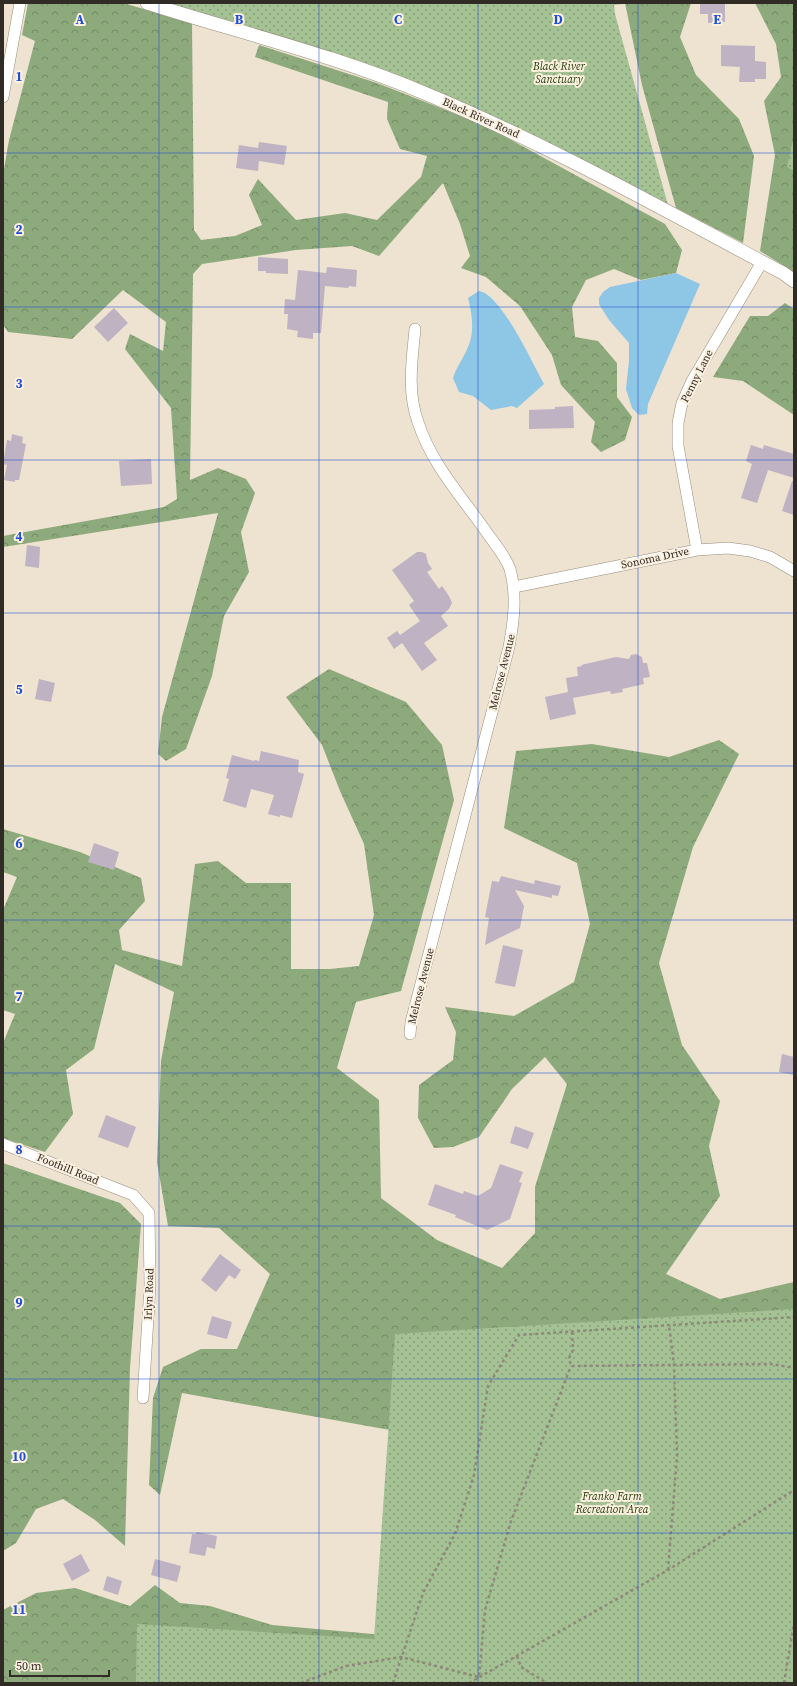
<svg xmlns="http://www.w3.org/2000/svg" width="797" height="1686" viewBox="0 0 797 1686" font-family="'Source Serif 4',serif">
<style>
.forest{fill:url(#forest-crowns)}
.park{fill:url(#park-dots)}
.water{fill:#8ec6e5}
.building{fill:#bfb2c2}
.lines{fill:none;stroke-linecap:round;stroke-linejoin:round}
.minor-casing{stroke:#978c7c;stroke-width:12}
.tertiary-casing{stroke:#978c7c;stroke-width:14}
.path{stroke:#91887c;stroke-width:2.5;stroke-dasharray:3 3;stroke-linecap:butt}
.minor{stroke:#fff;stroke-width:11}
.tertiary{stroke:#fff;stroke-width:13}
.grid{fill:none;stroke:#1d4ed8;stroke-width:1;stroke-opacity:0.55}
.labels{text-anchor:middle;dominant-baseline:central;stroke-width:4;stroke-linejoin:round;paint-order:stroke}
.park-label{font-size:11px;font-style:italic;fill:#1e3906;stroke:#fbefde}
.street-label{font-size:11px;fill:#302b25;stroke:#fbefde}
.grid-label{font-size:13px;text-anchor:middle;font-weight:bold;fill:#1d4ed8;stroke:#fbefde;stroke-width:4;stroke-linejoin:round;paint-order:stroke}
</style>
<defs>
<pattern id="forest-crowns" width="20" height="18" patternUnits="userSpaceOnUse"><rect width="20" height="18" fill="#8daa7c"/><path d="M2 6a3 3 0 1 1 6 0M12 15a3 3 0 1 1 6 0" fill="none" stroke="#748b65"/></pattern>
<pattern id="park-dots" width="8" height="8" patternUnits="userSpaceOnUse"><rect width="8" height="8" fill="#a4c293"/><path d="M2 2h.1M6 6h.1" fill="none" stroke="#869e78" stroke-width="1.8" stroke-linecap="round"/></pattern>
</defs>
<rect width="100%" height="100%" fill="#eee2d0"/>
<!-- forest -->
<path class="forest" d="M 28,3 L 123,3 L 192,23 L 194,230 L 201,240 L 235,236 L 262,225 L 249,195 L 258,179 L 296,220 L 345,213 L 377,220 L 421,177 L 427,156 L 400,149 L 387,119 L 388,102 L 255,57 L 259,45 L 377,83 L 484,125 L 665,224 L 682,250 L 676,273 L 641,280 L 614,269 L 586,280 L 572,307 L 575,337 L 598,341 L 617,363 L 617,397 L 632,417 L 625,440 L 601,452 L 591,442 L 595,422 L 561,385 L 552,355 L 520,306 L 486,277 L 461,268 L 470,256 L 460,224 L 443,183 L 379,256 L 352,246 L 296,250 L 202,264 L 193,274 L 190,480 L 218,468 L 246,479 L 255,493 L 241,532 L 249,572 L 224,616 L 212,676 L 186,749 L 166,761 L 158,754 L 162,717 L 218,513 L 3,547 L 3,536 L 164,507 L 177,499 L 171,408 L 125,349 L 130,334 L 163,351 L 166,322 L 123,290 L 72,339 L 8,332 L 3,325 L 3,175 L 9,140 L 35,41 L 22,35 Z
M 625,3 L 691,3 L 680,37 L 696,75 L 739,119 L 754,156 L 743,243 L 676,208 L 642,85 Z
M 755,3 L 794,3 L 794,272 L 760,251 L 775,155 L 764,101 L 781,77 L 776,44 Z
M 785,303 L 794,309 L 794,415 L 743,381 L 713,377 L 750,316 L 768,316 Z
M 329,669 L 406,702 L 442,745 L 454,800 L 401,991 L 356,1002 L 337,1068 L 379,1100 L 381,1198 L 437,1240 L 502,1268 L 535,1233 L 535,1187 L 567,1084 L 545,1057 L 512,1089 L 479,1137 L 453,1147 L 434,1148 L 418,1118 L 419,1085 L 453,1060 L 456,1032 L 445,1007 L 514,1016 L 574,982 L 590,924 L 577,863 L 504,828 L 516,751 L 592,744 L 669,757 L 719,740 L 739,754 L 693,847 L 659,963 L 682,1045 L 720,1101 L 709,1146 L 720,1196 L 666,1274 L 720,1299 L 794,1282 L 794,1399 L 463,1443 L 182,1393 L 160,1495 L 149,1485 L 153,1398 L 163,1367 L 201,1349 L 237,1349 L 270,1274 L 219,1228 L 168,1226 L 157,1162 L 161,1061 L 174,992 L 115,964 L 94,1049 L 66,1070 L 73,1114 L 45,1152 L 3,1138 L 3,1043 L 15,1014 L 3,1010 L 3,910 L 17,877 L 3,872 L 3,829 L 80,852 L 141,878 L 145,901 L 119,930 L 122,950 L 182,966 L 195,864 L 218,861 L 246,883 L 291,883 L 291,969 L 330,969 L 359,966 L 374,915 L 364,844 L 340,791 L 322,745 L 286,697 Z
M 3,1163 L 120,1203 L 141,1224 L 130,1368 L 125,1546 L 95,1520 L 63,1499 L 36,1509 L 16,1543 L 3,1551 Z
M 155,1585 L 180,1603 L 210,1606 L 272,1625 L 384,1635 L 353,1683 L 3,1683 L 3,1610 L 36,1593 L 75,1588 L 130,1606 Z"/>
<!-- park -->
<path class="park" d="M 166,3 L 633,3 L 614,5 L 615,14 L 668,205 L 532,135 Z
M 794,136 L 794,171 L 787,167 Z
M 794,1309 L 794,1683 L 136,1683 L 137,1624 L 374,1639 L 395,1334 Z"/>
<!-- water -->
<path class="water" d="M 676,273 L 700,284 L 648,404 L 647,414 L 639,415 L 632,408 L 626,389 L 629,361 L 629,343 L 609,320 L 599,304 L 599,298 L 603,292 L 610,287 Z
M 479,291 C 501,294 533,364 544,384 L 517,408 L 512,406 L 491,410 L 473,396 L 459,392 L 453,378 C 457,366 463,359 468,347 C 475,332 472,313 468,298 Z"/>
<!-- building -->
<path class="building" d="M 700,3 L 725,3 L 725,22 L 708,23 L 708,14 L 700,14 Z
M 721,45 L 755,46 L 755,61 L 766,62 L 766,79 L 755,79 L 755,82 L 739,82 L 740,67 L 721,66 Z
M 259,142 L 287,146 L 284,165 L 259,161 L 258,171 L 236,168 L 239,145 L 258,148 Z
M 258,257 L 288,259 L 288,274 L 266,273 L 266,271 L 258,271 Z
M 327,267 L 357,270 L 356,287 L 349,286 L 348,288 L 325,286 L 321,333 L 313,333 L 313,339 L 297,337 L 298,331 L 287,329 L 288,314 L 284,314 L 285,299 L 295,300 L 298,270 L 326,273 Z
M 114,308 L 128,323 L 108,342 L 94,327 Z
M 573,406 L 574,428 L 529,429 L 529,410 L 555,409 L 555,407 Z
M 12,434 L 23,437 L 22,443 L 26,444 L 19,480 L 15,480 L 15,482 L 4,480 L 7,465 L 3,464 L 7,440 L 11,441 Z
M 751,445 L 763,449 L 764,445 L 794,454 L 794,478 L 768,470 L 757,503 L 741,498 L 752,464 L 746,461 Z
M 151,459 L 152,484 L 121,486 L 119,461 Z
M 792,481 L 794,481 L 794,515 L 782,511 Z
M 27,545 L 40,547 L 39,568 L 25,566 Z
M 417,552 L 422,552 L 426,554 L 428,563 L 432,569 L 427,572 L 439,589 L 442,586 L 449,596 L 452,603 L 449,609 L 441,616 L 448,626 L 424,643 L 437,660 L 422,671 L 402,643 L 394,649 L 387,638 L 397,631 L 400,635 L 420,621 L 409,605 L 414,601 L 392,570 Z
M 636,654 L 642,657 L 643,663 L 647,663 L 650,677 L 643,678 L 644,684 L 622,689 L 623,692 L 611,694 L 610,691 L 573,698 L 576,714 L 550,720 L 545,697 L 568,692 L 566,678 L 578,676 L 577,667 L 582,666 L 581,665 L 616,657 L 629,659 L 631,655 Z
M 39,679 L 55,683 L 51,702 L 35,699 Z
M 261,751 L 299,760 L 298,772 L 304,774 L 292,818 L 280,815 L 280,817 L 268,814 L 274,795 L 251,789 L 246,808 L 223,801 L 229,779 L 226,778 L 232,755 L 254,761 L 255,760 L 259,761 Z
M 94,843 L 119,852 L 114,870 L 88,862 Z
M 501,876 L 534,884 L 535,880 L 561,886 L 558,896 L 552,895 L 552,898 L 515,890 L 524,906 L 520,928 L 485,945 L 489,918 L 485,917 L 492,881 L 499,882 Z
M 503,945 L 523,950 L 515,987 L 495,983 Z
M 782,1054 L 794,1057 L 794,1075 L 779,1072 Z
M 106,1115 L 136,1127 L 128,1148 L 98,1137 Z
M 515,1126 L 534,1133 L 528,1149 L 510,1143 Z
M 500,1164 L 523,1172 L 519,1182 L 522,1183 L 510,1219 L 487,1230 L 455,1217 L 456,1215 L 428,1205 L 435,1184 L 463,1194 L 464,1191 L 478,1196 L 491,1188 Z
M 220,1254 L 241,1270 L 235,1279 L 229,1275 L 216,1292 L 201,1280 Z
M 212,1316 L 232,1322 L 227,1339 L 207,1334 Z
M 197,1532 L 217,1536 L 215,1549 L 207,1547 L 205,1556 L 189,1553 L 192,1534 L 196,1534 Z
M 81,1554 L 90,1571 L 72,1581 L 63,1564 Z
M 155,1559 L 181,1566 L 177,1582 L 151,1575 Z
M 107,1576 L 122,1581 L 118,1595 L 103,1590 Z"/>
<g class="lines">
<defs>
<path id="minor" d="M 3,97 L 20,3
M 697,550 L 678,446 L 678,423 L 682,403 L 692,381 L 762,262
M 514,587 L 697,550 L 728,548 L 750,551 L 770,557 L 794,571
M 410,1034 L 411,1022 L 509,647 C 514,620 517,595 510,569 C 505,555 493,542 485,530 C 461,496 431,463 418,422 C 407,392 412,360 415,329
M 3,1144 L 133,1195 L 149,1213 L 150,1286 L 143,1398"/>
<path id="tertiary" d="M 147,3 C 241,33 338,56 429,95 C 551,146 666,211 783,273 L 794,281"/>
</defs>
<!-- minor casing -->
<use href="#minor" class="minor-casing"/>
<!-- tertiary casing -->
<use href="#tertiary" class="tertiary-casing"/>
<!-- path -->
<path class="path" d="M 572,1332 L 573,1350 L 569,1358 L 571,1366 L 771,1364 L 794,1368
M 668,1570 L 677,1456 L 674,1365 L 669,1325
M 517,1656 L 521,1667 L 547,1683
M 301,1683 L 346,1666 L 401,1657 L 479,1677 L 485,1610 L 511,1521 L 571,1366
M 393,1683 L 423,1593 L 455,1534 L 474,1475 L 488,1386 L 519,1335 L 794,1317
M 469,1683 L 668,1570 L 794,1490
M 784,1683 L 794,1623"/>
<!-- minor -->
<use href="#minor" class="minor"/>
<!-- tertiary -->
<use href="#tertiary" class="tertiary"/>
</g>
<!-- grid -->
<path class="grid" d="M 159,3 L 159,1683M 319,3 L 319,1683M 478,3 L 478,1683M 638,3 L 638,1683M 3,153 L 794,153M 3,307 L 794,307M 3,460 L 794,460M 3,613 L 794,613M 3,766 L 794,766M 3,920 L 794,920M 3,1073 L 794,1073M 3,1226 L 794,1226M 3,1379 L 794,1379M 3,1533 L 794,1533"/>
<g class="labels">
<!-- park labels -->
<g class="park-label">
<text x="559" y="66">Black River<tspan x="559" dy="13">Sanctuary</tspan></text>
<text x="612" y="1496">Franko Farm<tspan x="612" dy="13">Recreation Area</tspan></text>
</g>
<!-- street labels -->
<g class="street-label">
<text transform="translate(481 118) rotate(24)">Black River Road</text>
<text transform="translate(697 376) rotate(-63)">Penny Lane</text>
<text transform="translate(655 558) rotate(-12)">Sonoma Drive</text>
<text transform="translate(502 672) rotate(-76)">Melrose Avenue</text>
<text transform="translate(421 986) rotate(-76)">Melrose Avenue</text>
<text transform="translate(68 1169) rotate(22)">Foothill Road</text>
<text transform="translate(149 1294) rotate(-88)">Irlyn Road</text>
</g>
</g>
<g class="grid-label">
<text x="80" y="24">A</text>
<text x="239" y="24">B</text>
<text x="398" y="24">C</text>
<text x="558" y="24">D</text>
<text x="717" y="24">E</text>
<text x="19" y="81">1</text>
<text x="19" y="234">2</text>
<text x="19" y="388">3</text>
<text x="19" y="541">4</text>
<text x="19" y="694">5</text>
<text x="19" y="848">6</text>
<text x="19" y="1001">7</text>
<text x="19" y="1154">8</text>
<text x="19" y="1307">9</text>
<text x="19" y="1461">10</text>
<text x="19" y="1614">11</text>
</g>
<!-- border -->
<rect width="797" height="1686" fill="none" stroke="#302b25" stroke-width="8"/>
<!-- scale -->
<path d="M10 1670v6h99v-6" fill="none" stroke="#302b25" stroke-width="2"/>
<text x="16" y="1670" font-size="12" fill="#302b25" stroke="#fbefde" stroke-width="3" paint-order="stroke">50 m</text>
</svg>
